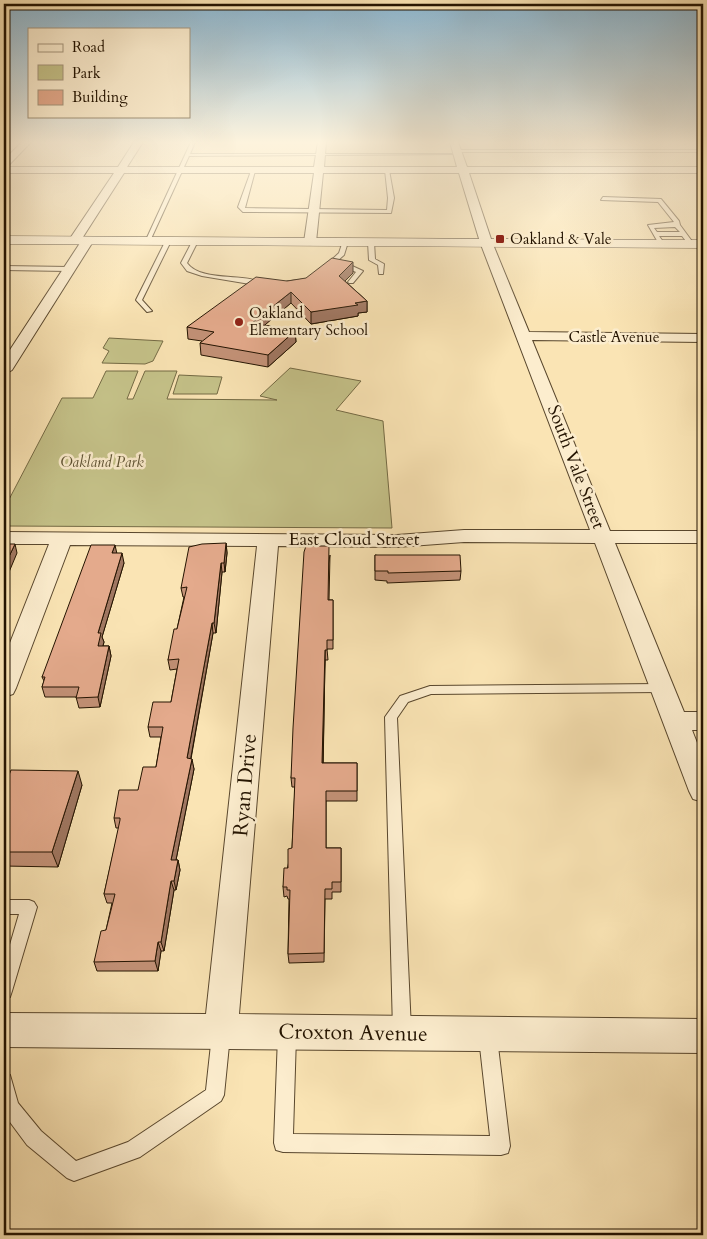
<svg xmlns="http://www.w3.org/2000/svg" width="707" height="1239" viewBox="0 0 707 1239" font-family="Cardo,serif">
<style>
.green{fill:#c5c289;stroke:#746a44}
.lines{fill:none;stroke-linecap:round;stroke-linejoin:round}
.service-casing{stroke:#59472d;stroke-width:2}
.minor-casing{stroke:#59472d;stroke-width:2}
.secondary-casing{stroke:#231300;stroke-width:1}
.service{fill:#fcedce;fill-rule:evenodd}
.minor{fill:#fcedce;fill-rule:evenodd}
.secondary{fill:#fcedce;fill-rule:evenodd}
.wall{fill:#c49278;stroke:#231300}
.shaded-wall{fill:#a07762;stroke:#231300}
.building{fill:#e4aa8c;stroke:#231300}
.poi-dot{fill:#8f2418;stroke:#fcedce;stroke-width:2}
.labels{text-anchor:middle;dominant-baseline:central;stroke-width:5;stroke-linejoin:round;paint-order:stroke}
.far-poi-label{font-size:15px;fill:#231300;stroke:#fcedce;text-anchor:start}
.far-street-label{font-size:15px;fill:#231300;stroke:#fcedce}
.far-park-label{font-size:15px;font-style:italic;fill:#5c5030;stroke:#fcedce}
.street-label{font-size:18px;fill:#231300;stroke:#fcedce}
.near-street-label{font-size:21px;fill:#231300;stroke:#fcedce}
</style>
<rect width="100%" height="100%" fill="#fae4b4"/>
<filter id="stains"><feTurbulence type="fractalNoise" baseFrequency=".004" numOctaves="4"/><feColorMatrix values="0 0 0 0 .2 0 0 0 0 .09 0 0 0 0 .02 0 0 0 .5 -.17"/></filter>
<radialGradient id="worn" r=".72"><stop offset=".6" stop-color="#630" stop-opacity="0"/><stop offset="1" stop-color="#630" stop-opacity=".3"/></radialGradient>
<!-- green -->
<path class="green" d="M 109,338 L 163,341 L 153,361 L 145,364 L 102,363 L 109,351 L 103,348 Z
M 290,368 L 361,381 L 336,410 L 383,421 L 392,528 L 4,526 L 4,509 L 62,398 L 93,398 L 106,371 L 138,371 L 127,399 L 133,399 L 145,371 L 177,371 L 167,399 L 277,400 L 260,396 Z
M 179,375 L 222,377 L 217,394 L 173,394 Z"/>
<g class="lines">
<defs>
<path id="service" d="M 191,142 L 195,142 L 190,154 L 459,154 L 189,156 L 150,241 L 145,242 Z
M 456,150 L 703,150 L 703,152 L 454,152 Z
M 387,169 L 389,170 L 394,198 L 391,213 L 243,212 L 238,207 L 251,171 L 253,170 L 255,171 L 245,208 L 387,210 L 388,198 L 385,170 Z
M 603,197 L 661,199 L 679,221 L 680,225 L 694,244 L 689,245 L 682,236 L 659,236 L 664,243 L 659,244 L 648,225 L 674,222 L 658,202 L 601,200 ZM 675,227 L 680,232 L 657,232 L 654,228 Z
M 166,240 L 171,241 L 142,300 L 152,311 L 147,312 L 136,300 Z
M 193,240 L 198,241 L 187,263 C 202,283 245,272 265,284 L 262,286 L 202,276 L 187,271 L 181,263 Z
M 371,240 L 374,242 L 375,259 L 384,264 L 383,274 L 379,274 L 378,265 L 369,260 L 368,242 Z
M 343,241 L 348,242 L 344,255 L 328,269 L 324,269 L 324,267 L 339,253 Z
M 338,263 L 350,265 L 363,271 L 353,283 L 349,283 L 348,282 L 356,272 L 347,268 L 336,266 L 336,264 Z
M 4,266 L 69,267 L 72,269 L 69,271 L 4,270 Z
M 662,684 L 666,685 L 668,688 L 666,691 L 662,692 L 431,694 L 408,702 L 397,718 L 411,1030 L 408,1036 L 402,1039 L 396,1036 L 393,1030 L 385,717 L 400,696 L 430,686 Z
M 4,900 L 29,900 L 34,902 L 37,907 L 12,991 L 10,997 L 4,999 L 4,965 L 19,914 L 4,914 Z
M 221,1026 L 227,1029 L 230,1035 L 224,1095 L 221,1101 L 140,1157 L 74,1181 L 67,1178 L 27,1145 L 4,1114 L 4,1072 L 10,1075 L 18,1103 L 41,1131 L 76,1161 L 128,1142 L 206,1090 L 212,1035 L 215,1029 Z
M 287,1027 L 293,1030 L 296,1036 L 293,1134 L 490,1136 L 479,1038 L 482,1032 L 488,1029 L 494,1032 L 497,1038 L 510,1146 L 508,1153 L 501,1155 L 283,1152 L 276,1150 L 274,1143 L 278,1036 L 281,1030 Z"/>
<path id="minor" d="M 22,142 L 31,142 L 7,167 L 118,167 L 134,142 L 143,142 L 127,167 L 314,167 L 318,142 L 326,142 L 324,167 L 457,167 L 450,142 L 458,142 L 467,167 L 703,167 L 703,173 L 469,173 L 492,242 L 529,332 L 703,334 L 703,342 L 532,340 L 610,531 L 703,531 L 703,543 L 615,543 L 684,712 L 703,712 L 703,730 L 692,730 L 703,758 L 703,802 L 693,799 L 689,791 L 595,543 L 464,542 L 397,547 L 278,546 L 239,1014 L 703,1019 L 703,1053 L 4,1047 L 4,1013 L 206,1014 L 257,546 L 70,545 L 16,688 L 13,694 L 4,697 L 4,658 L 49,544 L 4,544 L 4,532 L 397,535 L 464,530 L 590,530 L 480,242 L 459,173 L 323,173 L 316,242 L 310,245 L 304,242 L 314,173 L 124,173 L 81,240 L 75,243 L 69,240 L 114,173 L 4,173 L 4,160 Z
M 88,237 L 94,240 L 12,370 L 4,375 L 4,359 L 82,240 Z"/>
<path id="secondary" d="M 4,236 L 703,240 L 703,248 L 4,244 Z"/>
</defs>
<!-- service casing -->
<use href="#service" class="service-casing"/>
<!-- minor casing -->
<use href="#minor" class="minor-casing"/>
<!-- secondary casing -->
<use href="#secondary" class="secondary-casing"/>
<!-- service -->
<use href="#service" class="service"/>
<!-- minor -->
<use href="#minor" class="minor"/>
<!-- secondary -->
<use href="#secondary" class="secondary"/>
</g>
<!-- wall -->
<path class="wall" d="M 353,273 L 345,281 L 367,301 L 367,312 L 358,313 L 358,316 L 311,324 L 291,303 L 264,325 L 295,331 L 296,342 L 268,367 L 201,355 L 200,343 L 202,341 L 188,339 L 187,327 L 287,281 Z
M 226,543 L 227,553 L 225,572 L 222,572 L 216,633 L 213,633 L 191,759 L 194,769 L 176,860 L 178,860 L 180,870 L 176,890 L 174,890 L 164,951 L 161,951 L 158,971 L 97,971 L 94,962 L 106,930 L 112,903 L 107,903 L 104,894 L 119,828 L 116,828 L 114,818 L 138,790 L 156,767 L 161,737 L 150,737 L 148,727 L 171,702 L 177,669 L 170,670 L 168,660 L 177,629 L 184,597 L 183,597 L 181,588 Z
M 117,553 L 124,563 L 102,637 L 104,642 L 103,646 L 109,646 L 111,656 L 100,707 L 79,708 L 76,697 L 45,697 L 42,687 L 44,681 L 42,677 Z
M 330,555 L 329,600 L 333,600 L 333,649 L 327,649 L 328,660 L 325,660 L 323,763 L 357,763 L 357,801 L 326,801 L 326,848 L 341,848 L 341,892 L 332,892 L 332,899 L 325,899 L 324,962 L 289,963 L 288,954 L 289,899 L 288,899 L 287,896 L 284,897 L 283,887 L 292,848 L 295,787 L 292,787 L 291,778 Z
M 375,555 L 461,571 L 460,580 L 387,583 L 387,581 L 375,580 Z
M 82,785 L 58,867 L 4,866 L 4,788 Z"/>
<!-- shaded-wall -->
<path class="shaded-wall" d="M 353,262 L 353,273 L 339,287 L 339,276 Z
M 291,292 L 291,303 L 253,335 L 252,323 Z
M 367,301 L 367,312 L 358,313 L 358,316 L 311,324 L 311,312 L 355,303 Z
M 295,331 L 296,342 L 268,367 L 268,355 Z
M 226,543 L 227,553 L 225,572 L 224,563 Z
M 15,544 L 17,553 L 4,584 L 4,567 Z
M 115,545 L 117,554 L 112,553 Z
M 122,553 L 124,563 L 102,637 L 104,642 L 100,656 L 98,646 L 98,633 Z
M 221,563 L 222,572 L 216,633 L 214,623 Z
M 212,623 L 213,633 L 189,768 L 187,758 Z
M 109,646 L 111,656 L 100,707 L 98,697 Z
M 325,650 L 325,660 L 323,773 L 322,763 Z
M 192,759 L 194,769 L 174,870 L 171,860 Z
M 78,771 L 82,785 L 58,867 L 52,852 Z
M 178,860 L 180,870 L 176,890 L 174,881 Z
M 171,881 L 174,890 L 164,951 L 161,942 Z
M 158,942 L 161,951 L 158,971 L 155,961 Z"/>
<!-- building -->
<path class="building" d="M 332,258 L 353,262 L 339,276 L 367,301 L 355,303 L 358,305 L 311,312 L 291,292 L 252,323 L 295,331 L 268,355 L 200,343 L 214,332 L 187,327 L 256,277 L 287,281 L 306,278 Z
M 226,543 L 224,563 L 221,563 L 214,623 L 212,623 L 187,758 L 192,759 L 171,860 L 178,860 L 174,881 L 171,881 L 161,942 L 158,942 L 155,961 L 94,962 L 101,931 L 106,930 L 115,894 L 104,894 L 120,820 L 120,818 L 114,818 L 119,790 L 138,790 L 143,767 L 156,767 L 163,727 L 148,727 L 153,702 L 171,702 L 179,659 L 168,660 L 174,629 L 177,629 L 187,587 L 181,588 L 189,547 L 202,544 Z
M 4,544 L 15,544 L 4,567 Z
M 91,545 L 115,545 L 112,553 L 122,553 L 98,633 L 101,633 L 98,646 L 109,646 L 98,697 L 76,698 L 79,687 L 42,687 L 45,677 L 42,677 Z
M 306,546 L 329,546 L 328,600 L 333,600 L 333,640 L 327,640 L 327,650 L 325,650 L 322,763 L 357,763 L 357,791 L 326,791 L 326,848 L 341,848 L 341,882 L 332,882 L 332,889 L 325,889 L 324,953 L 288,954 L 290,890 L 287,890 L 287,887 L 283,887 L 284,868 L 288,868 L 288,849 L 292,848 L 295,778 L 291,778 L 293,728 L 304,552 Z
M 375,555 L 460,555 L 461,571 L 388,573 L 388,571 L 375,571 Z
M 11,770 L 78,771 L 52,852 L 4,852 L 4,788 Z"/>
<!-- sky -->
<linearGradient id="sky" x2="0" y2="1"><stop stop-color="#8bb8d4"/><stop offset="0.45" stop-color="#fdf3dd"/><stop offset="1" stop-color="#fdf3dd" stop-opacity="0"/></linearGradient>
<rect width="707" height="316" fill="url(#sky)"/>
<!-- markers -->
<g class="poi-dot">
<rect x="495" y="234" width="10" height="10" rx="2.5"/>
<circle cx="239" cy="322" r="5"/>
</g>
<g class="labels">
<!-- far-poi labels -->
<g class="far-poi-label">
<text x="510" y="239">Oakland &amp; Vale</text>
<text x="249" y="313">Oakland<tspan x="249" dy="17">Elementary School</tspan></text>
</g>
<!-- far-street labels -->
<g class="far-street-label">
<text x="614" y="337">Castle Avenue</text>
</g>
<!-- far-park labels -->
<g class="far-park-label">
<text x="102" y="462">Oakland Park</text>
</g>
<!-- street labels -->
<g class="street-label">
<text transform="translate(576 467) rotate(69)">South Vale Street</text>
<text x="354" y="539">East Cloud Street</text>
</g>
<!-- near-street labels -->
<g class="near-street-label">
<text transform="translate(245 785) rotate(-85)">Ryan Drive</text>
<text transform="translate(353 1033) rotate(1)">Croxton Avenue</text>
</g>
</g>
<!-- margin -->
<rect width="707" height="1239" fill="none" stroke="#fae4b4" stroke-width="20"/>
<rect x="5" y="5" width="697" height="1229" fill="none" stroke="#231300" stroke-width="2.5"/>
<rect x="10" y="10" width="687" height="1219" fill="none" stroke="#231300"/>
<!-- legend -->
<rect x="28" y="28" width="162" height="90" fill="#fcedce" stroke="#a5967c"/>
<rect x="38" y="44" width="25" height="8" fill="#fcedce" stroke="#a5967c"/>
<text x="72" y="52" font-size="15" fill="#231300">Road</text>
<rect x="38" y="65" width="25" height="15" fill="#c5c289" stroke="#a5967c"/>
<text x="72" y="78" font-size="15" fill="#231300">Park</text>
<rect x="38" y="90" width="25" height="15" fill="#e4aa8c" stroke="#a5967c"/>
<text x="72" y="102" font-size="15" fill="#231300">Building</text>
<rect width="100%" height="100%" filter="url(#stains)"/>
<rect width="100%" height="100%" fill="url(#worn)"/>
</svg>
